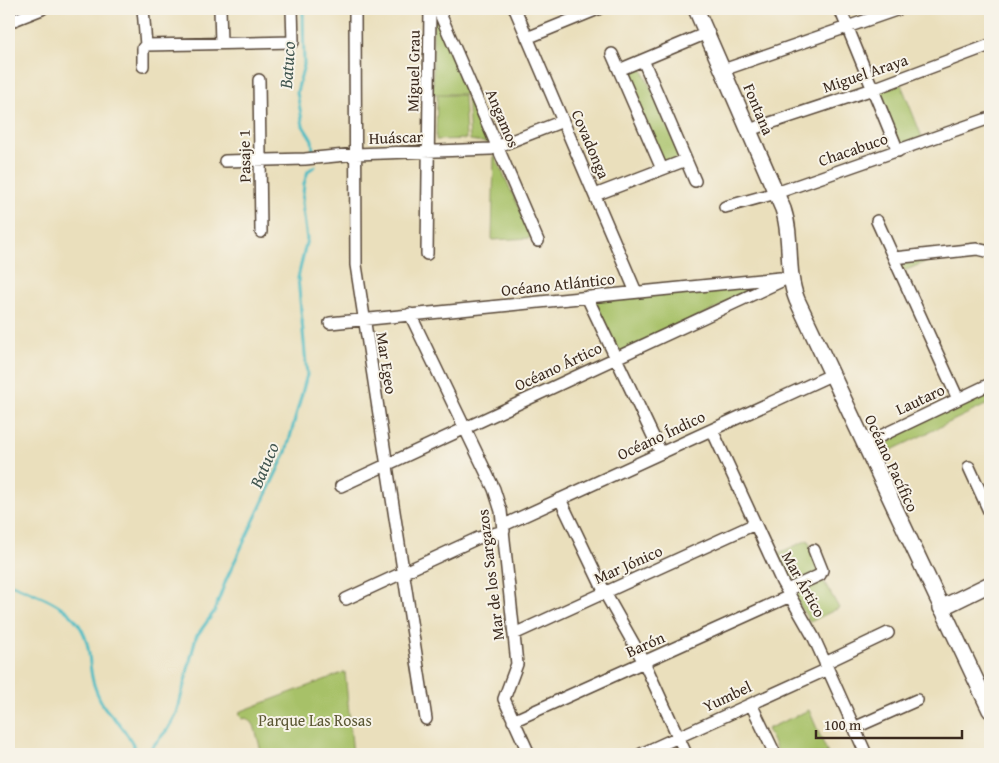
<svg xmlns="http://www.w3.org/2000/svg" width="999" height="763" viewBox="0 0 999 763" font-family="'Gentium Book Plus',serif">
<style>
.green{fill:#a7c167;stroke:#717642}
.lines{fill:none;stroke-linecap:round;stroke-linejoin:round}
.stream{stroke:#4ebcc3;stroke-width:3}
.street-casing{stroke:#554536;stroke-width:14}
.secondary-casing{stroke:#554536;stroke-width:18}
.street{stroke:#fff;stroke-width:11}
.secondary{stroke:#fff;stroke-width:15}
.labels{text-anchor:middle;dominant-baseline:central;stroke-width:4;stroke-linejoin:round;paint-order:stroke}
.street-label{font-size:16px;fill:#3b2a1e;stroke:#f7f3e8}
.park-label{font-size:16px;fill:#5b5734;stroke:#f7f3e8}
.water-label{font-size:18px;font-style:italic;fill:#415650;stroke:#f7f3e8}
</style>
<rect width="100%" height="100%" fill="#f7f3e8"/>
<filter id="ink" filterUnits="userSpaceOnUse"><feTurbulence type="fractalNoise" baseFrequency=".02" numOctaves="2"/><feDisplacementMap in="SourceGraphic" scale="10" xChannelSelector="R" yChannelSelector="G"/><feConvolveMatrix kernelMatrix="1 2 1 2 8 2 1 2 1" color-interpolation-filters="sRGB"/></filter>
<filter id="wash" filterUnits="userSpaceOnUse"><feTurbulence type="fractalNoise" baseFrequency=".0096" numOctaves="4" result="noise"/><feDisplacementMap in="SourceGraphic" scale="20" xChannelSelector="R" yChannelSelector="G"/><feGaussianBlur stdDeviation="1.12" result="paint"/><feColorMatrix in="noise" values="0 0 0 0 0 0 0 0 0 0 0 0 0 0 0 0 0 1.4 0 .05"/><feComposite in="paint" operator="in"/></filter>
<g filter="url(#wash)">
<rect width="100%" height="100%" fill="#eadfbc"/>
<!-- green -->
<path class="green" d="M 433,9 L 493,144 L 470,140 L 467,94 L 433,94 Z
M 640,64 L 681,157 L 663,164 L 624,70 Z
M 901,84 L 922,137 L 900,145 L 879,90 Z
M 437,95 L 464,95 L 466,139 L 436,140 Z
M 494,154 L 533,238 L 492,240 Z
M 934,258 L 902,272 L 896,259 Z
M 775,281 L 617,354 L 594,300 Z
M 990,388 L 990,403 L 877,457 L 871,445 Z
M 808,540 L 819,569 L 818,573 L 789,586 L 774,555 Z
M 822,578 L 839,608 L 810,622 L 791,591 Z
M 345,672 L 353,754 L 262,754 L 254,725 L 246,718 L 242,719 L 239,712 Z
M 809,710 L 828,754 L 779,754 L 767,729 Z"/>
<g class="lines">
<!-- stream -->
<path class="stream" d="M 303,9 L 304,65 L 297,92 L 303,126 L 312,140 L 313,150
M 9,583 C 46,599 84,608 89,654 C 91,675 92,685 103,705 C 107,712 115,718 120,725 C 127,733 133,744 138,754
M 146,754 L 167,730 L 177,713 L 196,637 L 214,612 L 226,580 L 286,452 L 307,375 L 298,278 L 307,239 L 302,203 L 304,184 L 308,171 L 315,166"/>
</g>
</g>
<g filter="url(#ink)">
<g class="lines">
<defs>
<path id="street" d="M 220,9 L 221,43
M 355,9 L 356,265 L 426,719
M 438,9 L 538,241
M 515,9 L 636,292
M 840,9 L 898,151
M 9,22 L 42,9
M 527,38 L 598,9
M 146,45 L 293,42 L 292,9
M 612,54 L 662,169
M 643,60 L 695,181
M 143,66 L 143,48 L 146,45 L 143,9
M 619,70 L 707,33
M 723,70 L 899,9
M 259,80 L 261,232
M 749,130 L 873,89 L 990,45
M 225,161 L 305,159 L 356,154 L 491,149 L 563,121
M 595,195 L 686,160
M 725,207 L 776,193 L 990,118
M 877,221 L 958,399
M 427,254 L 430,9
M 894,258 L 977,249 L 990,252
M 587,297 L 661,453
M 410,314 L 494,489 L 501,511 L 517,664 L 504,699 L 529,754
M 330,323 L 780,278
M 712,430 L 782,582 L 814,638 L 866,754
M 864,444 L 990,384
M 969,467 L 990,513
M 341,486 L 790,277
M 560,499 L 605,593 L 644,662 L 686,754
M 504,525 L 831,375
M 787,590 L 820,575 L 822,570 L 814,550
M 346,599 L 478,538 L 504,531
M 514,634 L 755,524
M 825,663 L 888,633
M 751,704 L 775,754
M 513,721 L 790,596
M 854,728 L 917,700
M 641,754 L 828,669"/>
<path id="secondary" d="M 696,9 L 783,209 C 793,238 785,270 797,300 L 990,710
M 941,608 L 990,584"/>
</defs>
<!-- street casing -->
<use href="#street" class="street-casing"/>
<!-- secondary casing -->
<use href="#secondary" class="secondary-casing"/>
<!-- street -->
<use href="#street" class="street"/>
<!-- secondary -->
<use href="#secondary" class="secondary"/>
</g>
</g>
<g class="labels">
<!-- street labels -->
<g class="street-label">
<text transform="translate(413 71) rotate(-89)">Miguel Grau</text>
<text transform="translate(865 73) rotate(-19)">Miguel Araya</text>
<text transform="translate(759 109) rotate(67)">Fontana</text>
<text transform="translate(503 118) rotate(67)">Angamos</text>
<text transform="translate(396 137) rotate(-2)">Huáscar</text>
<text transform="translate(591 144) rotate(67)">Covadonga</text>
<text transform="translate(853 149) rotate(-19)">Chacabuco</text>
<text transform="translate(244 156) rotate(-91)">Pasaje 1</text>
<text transform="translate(558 284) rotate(-6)">Océano Atlántico</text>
<text transform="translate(387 363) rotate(81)">Mar Egeo</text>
<text transform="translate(558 366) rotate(-25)">Océano Ártico</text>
<text transform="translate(920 399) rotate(-25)">Lautaro</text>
<text transform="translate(661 435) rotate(-25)">Océano Índico</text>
<text transform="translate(892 463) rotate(65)">Océano Pacífico</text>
<text transform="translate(628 564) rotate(-24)">Mar Jónico</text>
<text transform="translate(490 575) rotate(-97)">Mar de los Sargazos</text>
<text transform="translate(804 584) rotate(61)">Mar Ártico</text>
<text transform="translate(645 644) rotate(-24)">Barón</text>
<text transform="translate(727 696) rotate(-25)">Yumbel</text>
</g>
<!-- park labels -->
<g class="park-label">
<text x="315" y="720">Parque Las Rosas</text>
</g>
<!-- water labels -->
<g class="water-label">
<text transform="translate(287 65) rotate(-86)">Batuco</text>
<text transform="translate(264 465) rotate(-67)">Batuco</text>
</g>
</g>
<!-- margin -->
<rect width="999" height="763" fill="none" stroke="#f7f3e8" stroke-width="30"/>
<!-- scale -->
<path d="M816 730v8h146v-8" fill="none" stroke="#3b2a1e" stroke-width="2.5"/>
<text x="824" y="730" font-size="15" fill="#3b2a1e" stroke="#f7f3e8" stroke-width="4" paint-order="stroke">100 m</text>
</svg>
